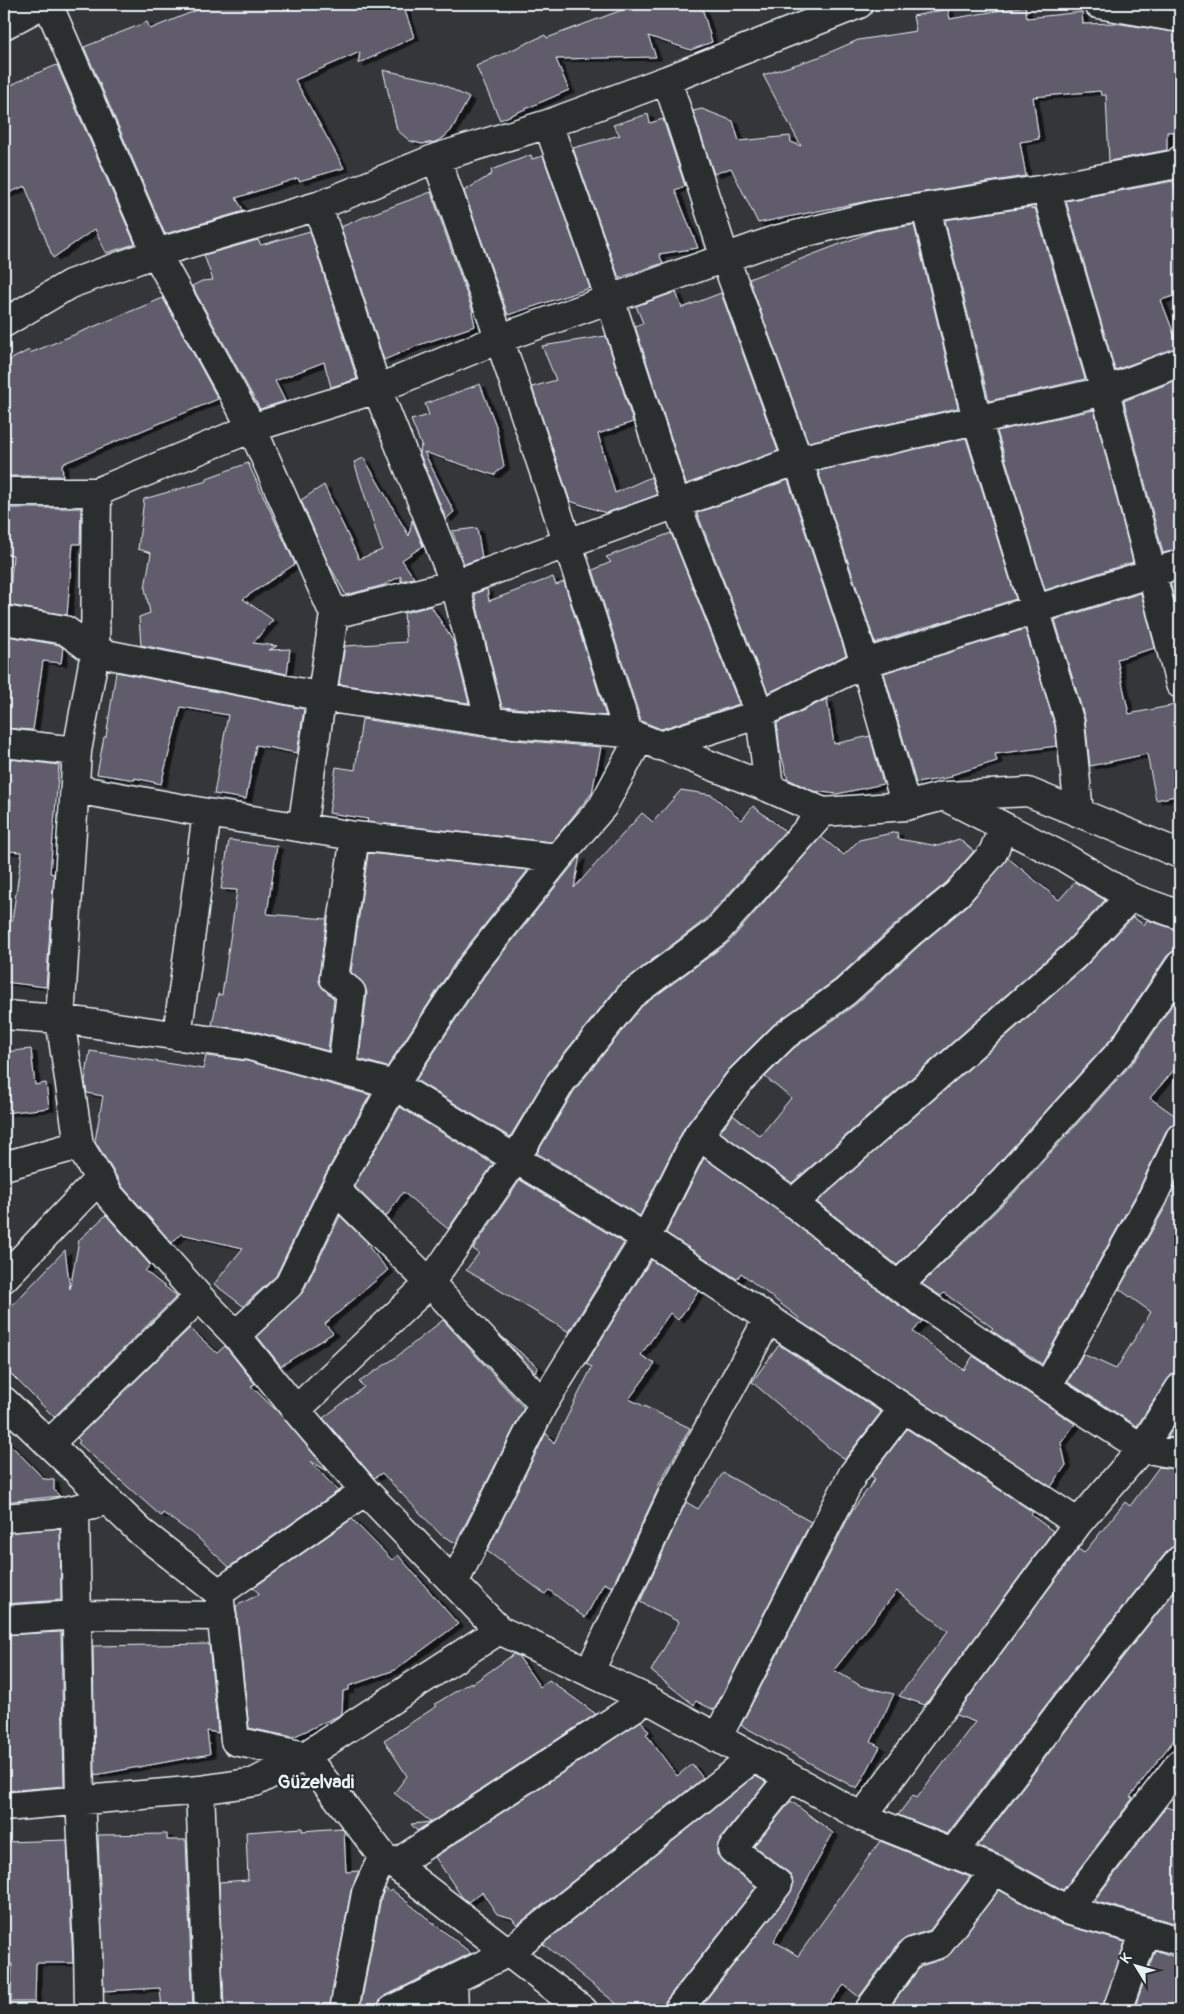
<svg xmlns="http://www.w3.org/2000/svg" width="1184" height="2014" viewBox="0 0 1184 2014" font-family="Pangolin,sans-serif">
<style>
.building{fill:#615b6c;stroke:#e8f1f8;filter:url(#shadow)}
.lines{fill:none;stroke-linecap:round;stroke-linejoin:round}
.minor-casing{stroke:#e8f1f8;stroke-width:31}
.major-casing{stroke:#e8f1f8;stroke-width:31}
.minor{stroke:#2a2d2e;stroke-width:28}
.major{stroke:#2a2d2e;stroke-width:28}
.labels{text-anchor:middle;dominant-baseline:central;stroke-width:4.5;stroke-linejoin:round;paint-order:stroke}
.district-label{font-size:19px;font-weight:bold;fill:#e8f1f8;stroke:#2a2d2e}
</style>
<defs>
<filter id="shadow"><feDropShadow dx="5.5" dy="3" stdDeviation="0" flood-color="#0009"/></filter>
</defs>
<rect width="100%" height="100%" fill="#35363a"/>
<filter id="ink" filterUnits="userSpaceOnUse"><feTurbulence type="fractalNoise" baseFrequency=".02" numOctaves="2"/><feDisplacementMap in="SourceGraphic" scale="10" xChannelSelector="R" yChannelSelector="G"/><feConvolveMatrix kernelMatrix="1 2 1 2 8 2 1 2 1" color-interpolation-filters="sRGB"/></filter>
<g filter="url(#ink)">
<!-- building -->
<path class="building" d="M 212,4 L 403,5 L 414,37 L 358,64 L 360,52 L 295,80 L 344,168 L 299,181 L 298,178 L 236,198 L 244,211 L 165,234 L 84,47 L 147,22 L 150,29 Z
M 638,4 L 701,4 L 712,42 L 691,50 L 648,36 L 656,57 L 556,59 L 569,90 L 500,120 L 476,66 L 545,35 L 547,38 Z
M 1025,6 L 1027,18 L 1082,12 L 1083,24 L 1115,23 L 1180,33 L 1180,131 L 1167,132 L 1167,150 L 1109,161 L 1106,95 L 1101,95 L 1100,91 L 1033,97 L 1039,139 L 1020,142 L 1026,176 L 873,200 L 758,223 L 731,168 L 714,174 L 693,111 L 702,109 L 733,121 L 739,141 L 790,136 L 791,142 L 801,146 L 763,75 L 819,57 L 858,40 L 916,31 L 913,16 L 948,9 L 950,19 Z
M 57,65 L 135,244 L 106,253 L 95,229 L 53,258 L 25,186 L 4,195 L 4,89 L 25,78 Z
M 383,70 L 436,81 L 469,98 L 451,131 L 443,138 L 435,142 L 422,144 L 410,141 L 397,130 Z
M 648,114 L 650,123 L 663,119 L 685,186 L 675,190 L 698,248 L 659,254 L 663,263 L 619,278 L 573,148 L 620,135 L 613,125 Z
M 531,155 L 532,159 L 543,156 L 590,288 L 508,315 L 464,191 L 492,174 L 491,170 Z
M 1173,181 L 1180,205 L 1180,294 L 1161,300 L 1179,347 L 1115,370 L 1066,201 Z
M 431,192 L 473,312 L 472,312 L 475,326 L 419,345 L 384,360 L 341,227 L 364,217 Z
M 1031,207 L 1031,209 L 1035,208 L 1085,379 L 989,401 L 945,220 Z
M 914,225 L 958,408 L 808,442 L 749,279 L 874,231 Z
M 310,231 L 357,379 L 331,387 L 324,362 L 275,381 L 285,401 L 260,409 L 192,286 L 202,281 L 213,280 L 204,255 L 258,240 L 261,245 Z
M 676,292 L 682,308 L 721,293 L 778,451 L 686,484 L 635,326 L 643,323 L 636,306 Z
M 163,298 L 218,399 L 62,464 L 63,476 L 4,476 L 4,363 L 29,350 L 30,353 Z
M 606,336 L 633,422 L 598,434 L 615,493 L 651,477 L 657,495 L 606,513 L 570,501 L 532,387 L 556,380 L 542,346 Z
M 1180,379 L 1180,549 L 1163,553 L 1124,401 Z
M 480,384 L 496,426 L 504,466 L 494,475 L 424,452 L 454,512 L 446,519 L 420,454 L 421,445 L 422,447 L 411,420 L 429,415 L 425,404 Z
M 1094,410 L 1133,562 L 1045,590 L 997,431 Z
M 966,438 L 1016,599 L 875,643 L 818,471 Z
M 364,458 L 409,536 L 412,520 L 423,546 L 402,560 L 414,578 L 401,581 L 401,576 L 384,585 L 346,595 L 328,563 L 301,500 L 324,485 L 359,559 L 382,550 L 354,462 Z
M 248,463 L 295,564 L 243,599 L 273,620 L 253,643 L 277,646 L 269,650 L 290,649 L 287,674 L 141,645 L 139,617 L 150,613 L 145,588 L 151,553 L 138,549 L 144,499 L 207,481 L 207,478 Z
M 788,480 L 846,655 L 768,693 L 697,513 Z
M 4,508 L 81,508 L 80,544 L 73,544 L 67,615 L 9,605 L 13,555 L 4,554 Z
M 477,528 L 482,558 L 464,564 L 452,531 Z
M 671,533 L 739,704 L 661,729 L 641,721 L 593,570 L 611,562 L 606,557 Z
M 553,577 L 556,585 L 564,582 L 606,716 L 502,707 L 474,594 L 487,589 L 489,601 Z
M 1180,580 L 1180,622 L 1170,583 Z
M 1141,593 L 1155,648 L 1117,659 L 1129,714 L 1180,704 L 1180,795 L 1156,800 L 1147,754 L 1090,766 L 1085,719 L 1055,620 Z
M 431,606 L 453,641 L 469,703 L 339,684 L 345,646 L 406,642 L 404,613 Z
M 1025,629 L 1055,726 L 1057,746 L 995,754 L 997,761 L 951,775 L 952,777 L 916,783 L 884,673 Z
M 7,636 L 59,645 L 63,648 L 61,663 L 43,661 L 33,730 L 4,728 L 4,657 Z
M 116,672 L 304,709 L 297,753 L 256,745 L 246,799 L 214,794 L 228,715 L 181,707 L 161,784 L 135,778 L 135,780 L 97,774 L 104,737 L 106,737 Z
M 827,699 L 834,744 L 870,736 L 883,784 L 837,794 L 813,791 L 788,779 L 780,751 L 777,723 Z
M 362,719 L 489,738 L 601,747 L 592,793 L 552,842 L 367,822 L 368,819 L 329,813 L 336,767 L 355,770 Z
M 10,759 L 59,765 L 50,873 L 54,874 L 46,987 L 4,982 L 4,920 L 12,921 L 22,852 L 7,851 L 11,800 L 6,799 Z
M 681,790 L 712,795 L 742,820 L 753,806 L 785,831 L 706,919 L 619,985 L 549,1072 L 510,1137 L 416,1080 L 485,975 L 580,856 L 574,888 L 642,813 L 653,822 Z
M 897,832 L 898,839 L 938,846 L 959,839 L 974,851 L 946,883 L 900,920 L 835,980 L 773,1025 L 729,1069 L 684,1128 L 640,1216 L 537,1153 L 574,1091 L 642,1006 L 729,942 L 821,837 L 844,855 L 859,840 Z
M 229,840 L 277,846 L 267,914 L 327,919 L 319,976 L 320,984 L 334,999 L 328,1051 L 254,1031 L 212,1025 L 218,994 L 222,995 L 237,890 L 221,889 Z
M 368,853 L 528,870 L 459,957 L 387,1067 L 359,1059 L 367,993 L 365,986 L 351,972 Z
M 1008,858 L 1059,900 L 1075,882 L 1105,900 L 1063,945 L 792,1183 L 720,1132 L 733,1115 L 760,1136 L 791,1098 L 765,1077 L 794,1048 L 856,1004 L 921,944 L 967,906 Z
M 1133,917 L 1144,925 L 1147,920 L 1171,928 L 1180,935 L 1180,950 L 1173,951 L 1167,956 L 1112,1038 L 993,1169 L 897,1265 L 817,1202 L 1084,968 Z
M 1180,993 L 1180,1063 L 1150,1098 L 1180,1119 L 1180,1123 L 1171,1125 L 1166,1131 L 1138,1191 L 1042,1364 L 991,1330 L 993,1328 L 944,1293 L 941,1296 L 922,1284 L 1016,1191 L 1136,1059 Z
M 31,1049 L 35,1085 L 46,1083 L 49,1108 L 4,1113 L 4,1052 Z
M 90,1051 L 203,1069 L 206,1056 L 247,1061 L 370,1095 L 321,1182 L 276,1276 L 243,1306 L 214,1284 L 243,1248 L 181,1234 L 172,1243 L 123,1187 L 95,1141 L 103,1096 L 87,1093 L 85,1081 Z
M 400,1107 L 493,1164 L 448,1229 L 403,1192 L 386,1217 L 354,1186 Z
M 704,1158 L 784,1215 L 888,1298 L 922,1321 L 913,1332 L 964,1370 L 973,1356 L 1075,1424 L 1061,1443 L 1066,1465 L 1051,1487 L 798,1320 L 799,1318 L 741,1273 L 737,1279 L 666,1233 Z
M 1180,1174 L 1180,1253 L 1173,1264 L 1180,1269 L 1180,1372 L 1172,1374 L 1167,1380 L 1137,1426 L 1068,1382 L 1083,1354 L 1116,1369 L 1151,1312 L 1119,1289 L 1166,1206 Z
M 520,1180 L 624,1243 L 569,1332 L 466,1270 L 479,1253 L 473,1249 Z
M 106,1215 L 150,1265 L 145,1271 L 177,1296 L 54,1417 L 4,1367 L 4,1314 L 65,1250 L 70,1289 L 79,1240 Z
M 340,1216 L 368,1243 L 367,1245 L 388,1270 L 325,1324 L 333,1333 L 281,1366 L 257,1336 L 303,1292 Z
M 651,1260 L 699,1291 L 678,1320 L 670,1313 L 641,1355 L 655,1364 L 629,1399 L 690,1428 L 658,1486 L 659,1487 L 612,1587 L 604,1583 L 585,1618 L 549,1590 L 545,1594 L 487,1551 L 546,1433 L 554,1443 L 592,1367 L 586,1364 Z
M 443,1320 L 524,1408 L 456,1543 L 441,1535 L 382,1473 L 374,1478 L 323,1418 L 364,1387 L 359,1382 L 395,1358 Z
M 190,1328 L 217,1353 L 225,1346 L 255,1384 L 251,1386 L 278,1412 L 328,1471 L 310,1461 L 338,1491 L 229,1567 L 197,1537 L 163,1513 L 161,1516 L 78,1443 L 80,1441 L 77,1438 Z
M 500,1335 L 538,1367 L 535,1372 Z
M 779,1345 L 881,1412 L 845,1459 L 828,1447 L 752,1382 Z
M 1180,1417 L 1180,1439 L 1168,1437 Z
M 907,1429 L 1033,1512 L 1031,1515 L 1053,1531 L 925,1705 L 899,1696 L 948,1631 L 897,1591 L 834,1670 L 861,1686 L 894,1694 L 871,1742 L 880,1747 L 857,1789 L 741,1725 L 852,1511 L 875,1479 L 871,1476 Z
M 4,1438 L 44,1479 L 54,1480 L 54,1490 L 60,1496 L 4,1502 Z
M 1159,1467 L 1180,1470 L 1180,1545 L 1174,1546 L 1168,1550 L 1076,1666 L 947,1834 L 898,1815 L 913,1795 L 917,1798 L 975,1722 L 956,1715 L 1078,1549 L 1084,1553 L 1125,1502 L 1130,1506 Z
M 723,1473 L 811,1522 L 714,1710 L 696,1701 L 694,1705 L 651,1671 L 679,1622 L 640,1602 L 686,1502 L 698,1509 Z
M 352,1519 L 392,1560 L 398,1555 L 458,1624 L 395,1670 L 349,1686 L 349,1690 L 343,1691 L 342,1714 L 338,1716 L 293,1737 L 249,1728 L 236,1606 L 260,1594 L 253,1588 Z
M 60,1528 L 61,1600 L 4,1604 L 4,1533 Z
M 1180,1585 L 1180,1732 L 1130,1797 L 1133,1798 L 1063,1890 L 1003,1856 L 978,1846 L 1100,1686 Z
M 61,1632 L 64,1786 L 4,1791 L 4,1635 Z
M 209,1644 L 218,1733 L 207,1731 L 210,1754 L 95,1775 L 93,1646 Z
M 514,1654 L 519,1657 L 540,1687 L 549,1680 L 596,1714 L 431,1822 L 394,1793 L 407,1776 L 384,1740 L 437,1706 L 435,1704 L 471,1682 L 472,1684 Z
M 641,1721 L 649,1732 L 646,1734 L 677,1776 L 692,1764 L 703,1778 L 517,1925 L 512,1918 L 497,1914 L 482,1892 L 468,1902 L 462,1897 L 435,1857 Z
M 755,1776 L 766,1782 L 720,1839 L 717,1847 L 717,1854 L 722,1861 L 756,1887 L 666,2000 L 663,2010 L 624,2010 L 543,1944 Z
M 791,1801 L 833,1833 L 774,1941 L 798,1956 L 880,1841 L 970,1877 L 930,1930 L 908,1937 L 899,1943 L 859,1997 L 844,1985 L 824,2010 L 698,2010 L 790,1893 L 793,1886 L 792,1878 L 788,1872 L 754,1846 Z
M 1166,1807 L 1180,1811 L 1180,1919 L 1178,1924 L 1094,1901 Z
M 431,1822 L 417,1831 L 411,1824 Z
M 302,1828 L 302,1831 L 341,1828 L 344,1831 L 346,1872 L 359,1871 L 351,1890 L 329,2010 L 224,2010 L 219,1882 L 248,1880 L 246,1832 Z
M 167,1834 L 167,1840 L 186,1840 L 193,2010 L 162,2010 L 160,1988 L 104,1991 L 98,1835 Z
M 67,1840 L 73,1963 L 36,1963 L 35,2002 L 11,2002 L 12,1964 L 4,1964 L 4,1842 Z
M 385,1888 L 390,1892 L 392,1890 L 471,1953 L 385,1996 L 378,2004 L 369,2008 L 360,2009 L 381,1898 Z
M 999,1890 L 1060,1924 L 1125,1942 L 1102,2010 L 888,2010 L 921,1966 L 943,1959 L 951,1953 Z
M 1155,1950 L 1180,1959 L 1180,2010 L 1134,2010 Z"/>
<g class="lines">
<defs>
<path id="minor" d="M 48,4 L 156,253 L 252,428 L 334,614 L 302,828
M 1098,4 L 1180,18
M 667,80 L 725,258 L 798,460 L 865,663 L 906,806
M 548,124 L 610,299 L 676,504 L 760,714 L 769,788
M 436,158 C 504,348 568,540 628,733
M 1046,189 L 1105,391 L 1180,684
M 318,206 L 377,389 L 455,584 L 490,722
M 926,208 L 977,420 L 1070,723 L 1079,813
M 4,323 L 70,284 L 156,253 L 318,206 L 436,158 L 548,124 L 667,80 L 859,4
M 4,492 L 97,492 L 252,428 L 377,389 L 501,338 L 775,240 L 875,215 L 1046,189 L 1177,164 L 1180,160
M 97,492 L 95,652 L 77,751 L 60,1019 L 79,1145 L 110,1196 L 199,1297 L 236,1335 L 296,1410 L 365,1491 L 499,1630 L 647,1699 L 862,1817 L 995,1870 L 1067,1910 L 1180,1941
M 334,614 L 455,584 L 798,460 L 1105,391 L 1180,362
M 4,620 L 65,630 L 95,652 L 323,697 L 490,722 L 628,733 L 769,788 L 823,812 L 906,806 L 944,796 L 1067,859 L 1130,897 L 1180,915
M 4,743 L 77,751
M 659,746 L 760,714 L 865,663 L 1180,564
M 75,789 L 207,813 L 355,836 L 558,858
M 946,796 L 1028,792 L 1180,854
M 4,1015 L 60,1019 L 250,1046 L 394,1085 L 646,1238 L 1078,1523
M 177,1036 L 207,813
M 342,1070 L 351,992 L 334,978 L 355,836
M 698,1135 L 793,1203 L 898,1286 L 1047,1387 L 1142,1448 L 1180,1455
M 4,1166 L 79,1145
M 335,1189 L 430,1283 L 543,1404
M 793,1203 L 1074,956 L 1130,897
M 4,1278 L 99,1179
M 898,1286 L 1004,1180 L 1124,1048 L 1180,965
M 236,1335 L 289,1285 L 335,1189 L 394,1085 L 472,966 L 558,858 L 603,806 L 639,739
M 1047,1387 L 1152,1198 L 1180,1138
M 4,1401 L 141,1532 L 219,1593 L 235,1741 L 305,1756 L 383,1856 L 583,2010
M 296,1410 L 430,1283 L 516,1158 L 561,1082 L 631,995 L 717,931 L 823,812
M 49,1444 L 199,1297
M 75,1509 L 80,1800 L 88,1947 L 89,2010
M 4,1518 L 52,1514 L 93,1505
M 454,1583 L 543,1404 L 646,1238 L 698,1135 L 740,1080 L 784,1036 L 845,992 L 911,932 L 957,894 L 993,853 L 1003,827
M 219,1593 L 365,1491
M 4,1620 L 77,1615 L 222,1616
M 590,1671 L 673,1494 L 768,1319
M 717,1738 L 853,1474 L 903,1409
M 200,1790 L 209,2010
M 4,1807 L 200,1790 L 255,1782 L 305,1756 L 499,1630
M 862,1817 L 1078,1523 L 1142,1448 L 1180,1388
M 952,1854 L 1088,1676 L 1180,1560
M 394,1865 L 647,1699
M 1067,1910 L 1180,1763
M 453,1980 L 454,2010
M 344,2010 L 366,1893 L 383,1856
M 392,2010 L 507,1953 L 753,1758
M 678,2010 L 778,1884 L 732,1849 L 789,1778
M 869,2010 L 912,1952 L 939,1944 L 995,1870
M 1117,2010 L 1145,1932"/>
<path id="major" d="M 4,25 L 43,4"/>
</defs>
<!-- minor casing -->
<use href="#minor" class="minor-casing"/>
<!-- major casing -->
<use href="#major" class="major-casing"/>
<!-- minor -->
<use href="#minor" class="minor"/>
<!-- major -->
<use href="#major" class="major"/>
</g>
</g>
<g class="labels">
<!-- district labels -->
<g class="district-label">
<text x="316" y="1782">Güzelvadi</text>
</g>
</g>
<!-- margin -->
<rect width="1184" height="2014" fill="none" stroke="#2a2d2e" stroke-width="20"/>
<rect x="10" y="10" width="1164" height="1994" fill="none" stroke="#e8f1f8" stroke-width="2" filter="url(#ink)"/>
<!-- north arrow -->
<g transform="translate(1136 1966) rotate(307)" stroke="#2a2d2e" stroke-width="4" paint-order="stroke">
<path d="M0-4L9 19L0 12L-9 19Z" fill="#e8f1f8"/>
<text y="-8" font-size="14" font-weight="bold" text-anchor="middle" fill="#e8f1f8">K</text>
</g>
</svg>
